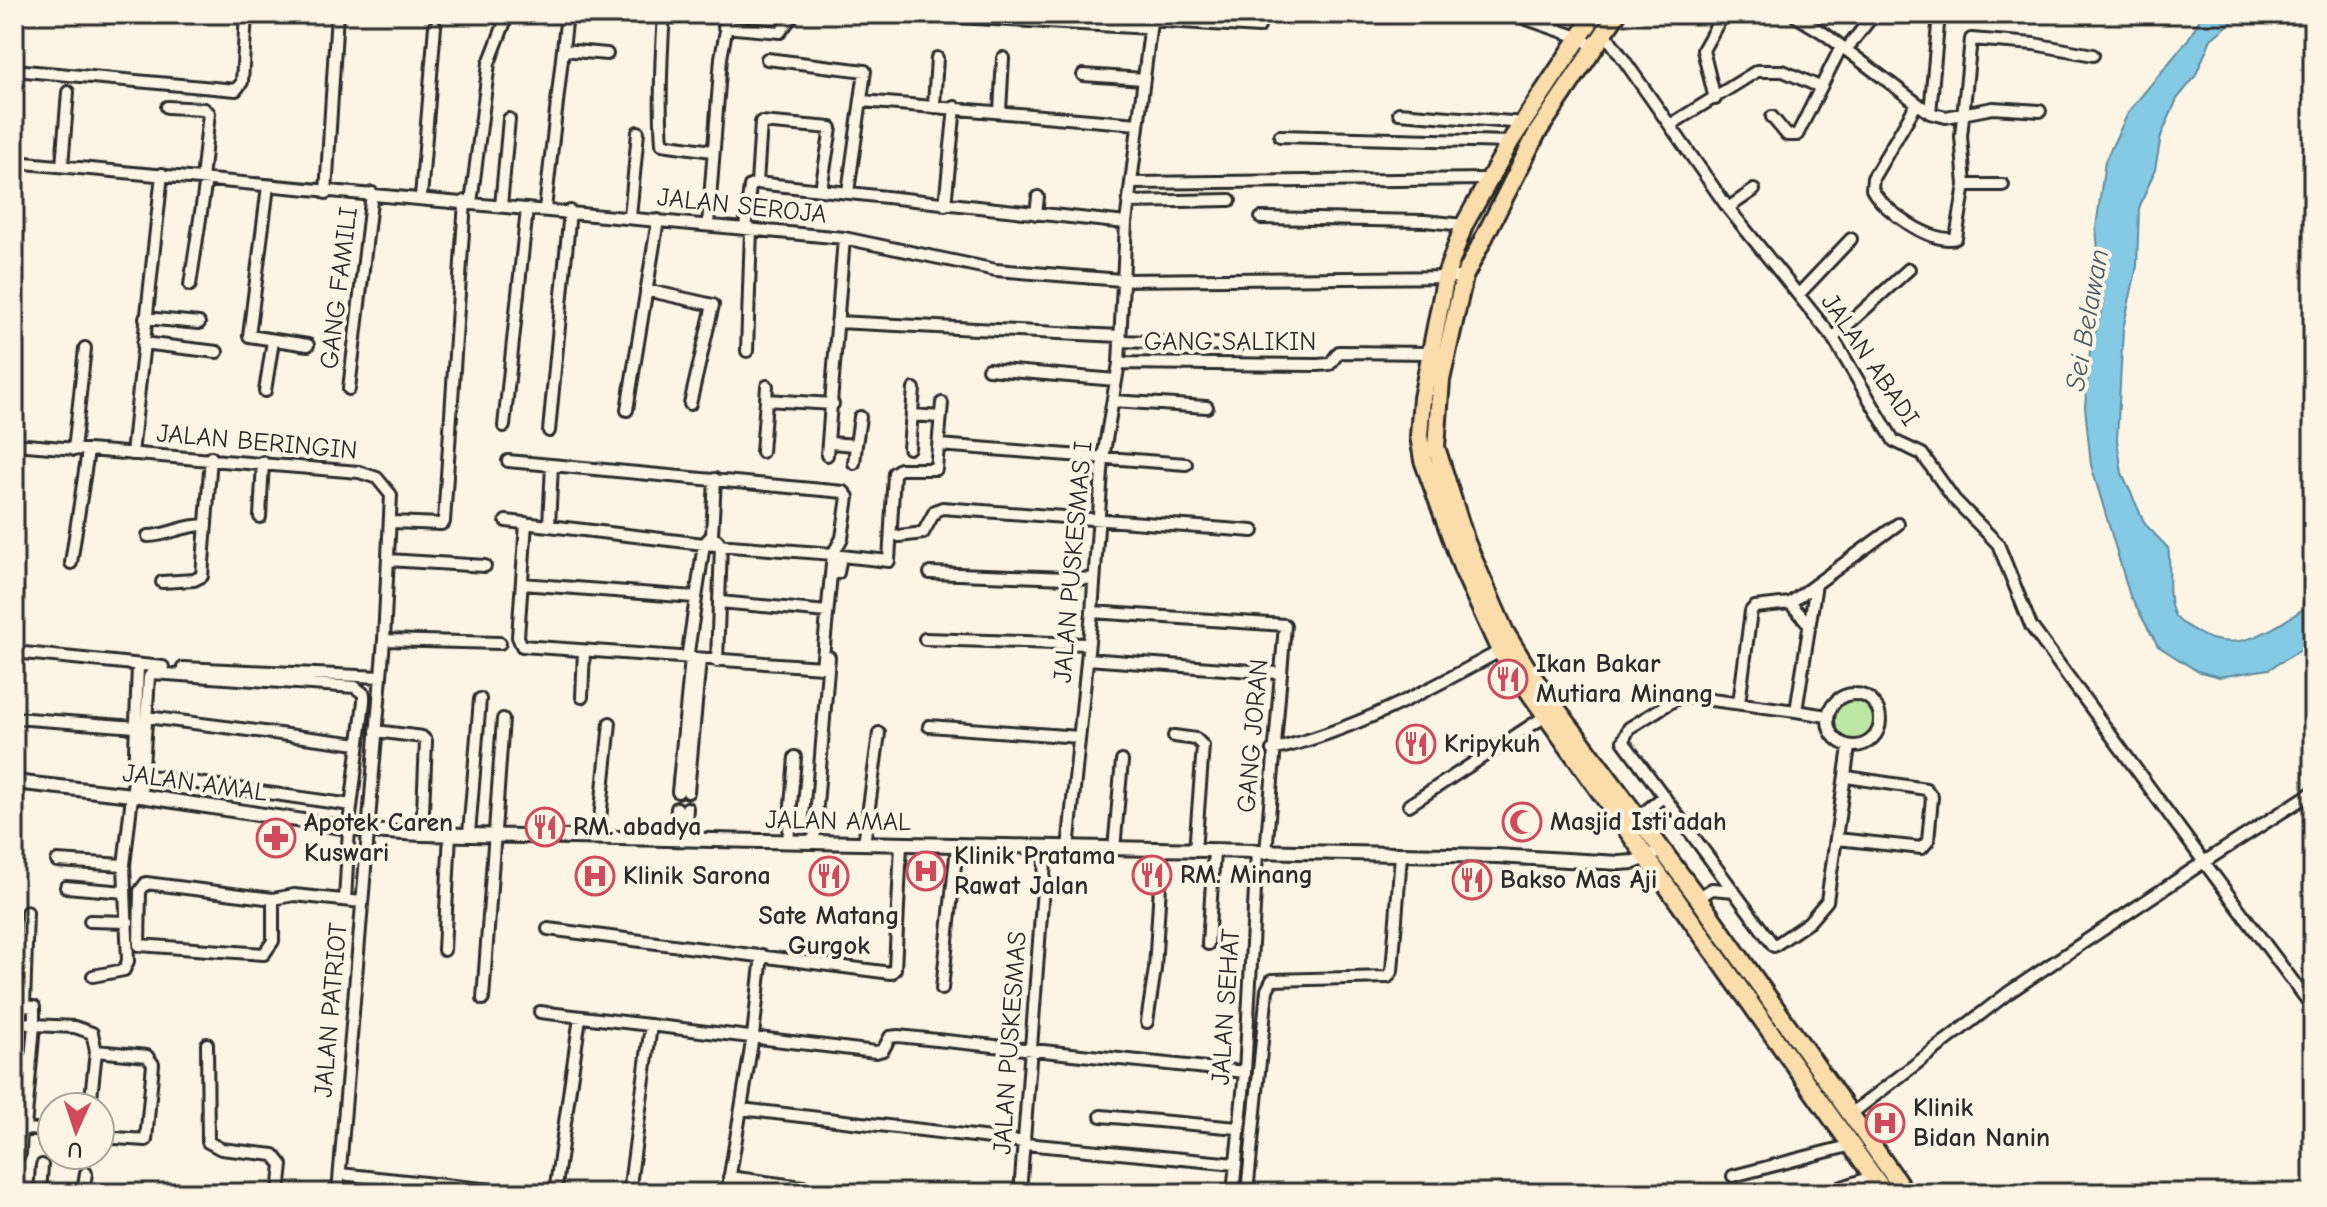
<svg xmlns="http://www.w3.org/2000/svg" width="2327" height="1207" viewBox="0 0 2327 1207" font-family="'Comic Neue',sans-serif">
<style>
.green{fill:#bce7a4;stroke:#748968;stroke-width:2}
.water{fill:#84cae5;stroke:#608a9b;stroke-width:2}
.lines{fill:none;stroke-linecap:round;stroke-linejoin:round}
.minor-casing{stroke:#2b2b2b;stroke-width:16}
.tertiary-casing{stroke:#2b2b2b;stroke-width:18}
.primary-casing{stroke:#2b2b2b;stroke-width:22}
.minor{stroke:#fcf5e5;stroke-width:10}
.tertiary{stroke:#fcf5e5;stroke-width:12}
.primary{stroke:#faddab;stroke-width:16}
.labels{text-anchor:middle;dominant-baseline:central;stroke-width:8;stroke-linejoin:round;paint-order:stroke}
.street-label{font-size:26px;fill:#2b2b2b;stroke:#fcf5e5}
.poi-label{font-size:26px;font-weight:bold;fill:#2b2b2b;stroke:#fcf5e5;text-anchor:start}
.water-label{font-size:28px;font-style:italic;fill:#465b63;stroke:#fcf5e5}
</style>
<rect width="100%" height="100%" fill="#fcf5e5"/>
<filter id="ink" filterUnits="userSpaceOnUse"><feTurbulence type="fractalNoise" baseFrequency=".0125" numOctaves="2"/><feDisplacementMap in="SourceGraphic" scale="16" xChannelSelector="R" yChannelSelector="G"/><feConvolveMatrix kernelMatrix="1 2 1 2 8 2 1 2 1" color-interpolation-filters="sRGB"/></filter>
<g filter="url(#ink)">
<!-- green -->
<path class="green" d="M1834 720a20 20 0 1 1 40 0a20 20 0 1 1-40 0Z"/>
<!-- water -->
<path class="water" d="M 2203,14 L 2242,14 L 2211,39 L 2195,77 L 2177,99 L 2161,136 L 2155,170 L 2139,208 L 2137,266 L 2123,329 L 2117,440 L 2122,473 L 2145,524 L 2168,548 C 2172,568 2165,598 2175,616 C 2180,623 2188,627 2195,631 C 2237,659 2278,626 2313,602 L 2313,643 L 2269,669 L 2219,677 L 2197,671 L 2158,646 L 2130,596 L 2091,465 L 2085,407 L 2090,350 L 2103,307 L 2096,228 L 2105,161 L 2129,111 L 2187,41 Z"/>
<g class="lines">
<defs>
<path id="minor" d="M 664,14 C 661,58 659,100 662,144 L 712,151
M 908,14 L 1150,28
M 1512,14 L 1581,38 L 1595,48
M 1797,17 L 1825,34 L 1930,113 L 1946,117 L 1993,108 L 2040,111
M 1151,20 L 1259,27
M 724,27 L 780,32 L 794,14
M 1605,33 L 1728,208 L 1833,338 L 1894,441 L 1922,454 L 1954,499 L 1998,544 L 2031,626 L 2204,862 L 2008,993 L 1851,1114
M 563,50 L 607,54
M 1846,50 L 1874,14
M 767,59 L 865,71 L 848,192
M 14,70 L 236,90 L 242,82 L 246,14
M 1083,75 L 1144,79
M 1715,99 L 1703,50 L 1723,14
M 862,101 L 1138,124
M 934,105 L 937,58
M 1916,105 L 1873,178 L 1872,189 C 1882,210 1933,245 1956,238 L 1965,185 L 1961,136 L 1971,39 L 2034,44 L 2093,55
M 167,107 L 204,109 L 209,113 L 202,179
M 1000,111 L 1003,58
M 1399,113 L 1524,123
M 1930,113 L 1939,14
M 1772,117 L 1787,135 L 1797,135 L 1841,47
M 1670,125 L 1757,71 L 1783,71 L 1820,87
M 1280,136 L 1510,142
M 14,162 L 844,238 L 996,270 L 1121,280 L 1464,277
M 62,166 L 68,92
M 757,183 L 1126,223
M 1132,183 L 1488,179
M 1965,185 L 2003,185
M 268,186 L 249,336 L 308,345
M 326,193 L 337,14
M 421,197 L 435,26
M 1129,202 L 1230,200
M 471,203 L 489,63 L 508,14
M 945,205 L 955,107
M 501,206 L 509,119
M 1728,208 L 1754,190
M 545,209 L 567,14
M 1036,214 L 1038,197
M 630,217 L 638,132
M 1261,218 L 1425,221 L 1464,225
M 708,225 L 721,58 L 729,14
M 745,229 L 750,186 L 757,183 L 761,122 L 831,128 L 821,189
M 190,285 L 206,179
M 646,290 L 713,305 L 690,404
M 1799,294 L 1851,239
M 145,318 L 199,323
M 837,322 L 1120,336
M 1833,338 L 1909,269
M 1120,341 L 1239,345
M 143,343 L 217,352
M 747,351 L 751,229
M 1119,363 L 1318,365 L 1330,364 L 1339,352 L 1430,353
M 988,369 L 1116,380
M 767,386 L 766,400 L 833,404
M 349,389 L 372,193
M 265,391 L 273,341
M 1113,401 L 1207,407
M 627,410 L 658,220
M 912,415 L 941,417
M 504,426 L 527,209
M 549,431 L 570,211
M 830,443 L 856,445 L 854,463
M 14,444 L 359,472 L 377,478 L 391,495 L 384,640 L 338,1193
M 856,445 L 860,417
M 939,445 L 1186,464
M 909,448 L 914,389
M 74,450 L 85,348
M 762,452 L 766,400
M 132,454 L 162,174
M 827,455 L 844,238
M 508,461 L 844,492 L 848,497 L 842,538 L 833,554 L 822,667 L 522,646 L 518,637 L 526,523
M 260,517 L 263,462
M 506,521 L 704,544 L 833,554
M 392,522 L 441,524 L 444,522 L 465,201
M 549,525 L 552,465
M 148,536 C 168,536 181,525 206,525
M 899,536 L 923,533 L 935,511 L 942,508 L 1253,531
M 388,560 L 485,566
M 71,563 L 88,451
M 838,573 L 841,556 L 889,561 L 894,473 L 900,469 L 936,469 L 942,403
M 930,573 L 1094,579
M 162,582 L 194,580 L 202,576 L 211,457
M 522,584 L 694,597
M 720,602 L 827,612
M 1790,603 L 1808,623
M 1092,612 L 1285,625 L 1266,853
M 925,639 L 1088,644
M 384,640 L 500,643
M 14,652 L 163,667
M 687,659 L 704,544 L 712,535 L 715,479
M 1087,659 L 1279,673
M 717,661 L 721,545 L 717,540
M 183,668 L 381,677
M1828 720a26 26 0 1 1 52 0a26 26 0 1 1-52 0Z
M 582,697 L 584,651
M 1739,703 L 1751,611 L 1755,607 L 1790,603 L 1816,584
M 1796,711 L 1827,716
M 147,717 L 358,744
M 14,718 L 136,727
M 929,726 L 1079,737
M 376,731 L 422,737 L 426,741 L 422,834
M 1174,736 L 1196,739 L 1203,746 L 1195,851
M 1849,747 L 1827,901 L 1809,922 L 1774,946 L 1623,741 L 1629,728 L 1681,696 L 1796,711 L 1816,584 L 1898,524
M 1272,750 C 1353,731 1427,691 1500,651
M 142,775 L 351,805
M 678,792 L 691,659
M 688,792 L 700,659
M 2313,792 L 2204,862 L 2313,1008
M 141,796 L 149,677 L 152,673 L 355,687 L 364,694 L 364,701 L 350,816
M 1409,805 L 1544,717
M 1635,820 L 1664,796
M 469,834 L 480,699
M 598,838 L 610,723
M 675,838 L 677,808
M 685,838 L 687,808
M 1837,839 L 1922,848 L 1928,841 L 1932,797 L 1926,789 L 1847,777
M 788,842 L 795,757
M 814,842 L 829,657
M 864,844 L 879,733
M 1068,849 L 1092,612 L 1103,458 L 1119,363 L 1126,223 L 1152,14
M 1114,849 L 1122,761
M 57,861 L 124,865
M 66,887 L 125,892
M 1698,898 L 1712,889 L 1734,891
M 273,899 L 273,941 L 264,954 L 139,945 L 140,891 L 146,883 L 273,899 L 294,895 L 362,902
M 345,900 L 349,829
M 90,921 L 128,922
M 548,929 L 891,973 L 895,969 L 901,845
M 1208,944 L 1214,852
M 444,950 L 450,833
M 93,976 L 124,970 L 128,961 L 124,865 L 134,779 L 138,666
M 942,989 L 957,846
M 483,999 L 503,719
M 14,1006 L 24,1006 L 27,912
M 24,1006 L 34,1007 L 34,1025 L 75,1027 L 92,1033 L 96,1051 L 90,1107
M 540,1012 L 876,1052 L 883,1050 L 890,1037 L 898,1036 L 1245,1072
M 14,1021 L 34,1025 L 25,1128
M 1147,1022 L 1155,969 L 1162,851
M 207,1044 L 208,1142 L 221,1149 L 274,1155 L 282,1165 L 279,1193
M 96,1051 L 147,1056 L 153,1064 L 146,1140 L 100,1137
M 741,1109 L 1025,1142
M 1101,1116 L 1238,1128
M 14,1128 L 52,1131
M 1025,1144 L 1235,1164
M 20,1154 L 21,1128
M 83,1159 L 84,1155
M 340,1174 L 501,1191
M 1733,1176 L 1852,1145
M 729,1177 L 848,1193
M 40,1193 L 42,1165
M 83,1193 L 86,1173
M 555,1193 L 580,1017
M 629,1193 L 651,1025
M 727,1193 L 753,1036 L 762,955
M 1020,1193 L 1046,849
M 1233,1193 L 1245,1072 L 1257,853
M 1247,1193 L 1267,990 L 1272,980 L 1388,977 L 1392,971 L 1401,855
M 1825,1193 L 1874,1176"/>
<path id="tertiary" d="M 14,782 L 141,796 L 368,831 L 422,834 L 1497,856 L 1619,863 L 1634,862 L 1654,854"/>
<path id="primary" d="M 1595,14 L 1510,142 L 1464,225 L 1446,275 L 1422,398 L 1419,436 L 1423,460 L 1463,570 L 1500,651 L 1885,1193
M 1617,14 L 1537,133 L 1464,277 L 1441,380 L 1436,447 L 1466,542 L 1505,632 L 1530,673 L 1698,898 L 1906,1193"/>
</defs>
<!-- minor casing -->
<use href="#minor" class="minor-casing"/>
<!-- tertiary casing -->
<use href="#tertiary" class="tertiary-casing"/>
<!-- primary casing -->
<use href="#primary" class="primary-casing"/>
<!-- minor -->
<use href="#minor" class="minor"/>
<!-- tertiary -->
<use href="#tertiary" class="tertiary"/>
<!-- primary -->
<use href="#primary" class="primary"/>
</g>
</g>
<!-- icons -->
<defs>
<symbol id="restaurant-ring" viewBox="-11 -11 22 22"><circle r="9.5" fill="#fcf5e5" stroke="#d1495b" stroke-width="1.5"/><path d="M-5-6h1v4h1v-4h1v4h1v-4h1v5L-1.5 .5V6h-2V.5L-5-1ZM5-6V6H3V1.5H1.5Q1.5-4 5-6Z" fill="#d1495b"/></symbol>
<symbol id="mosque-ring" viewBox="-11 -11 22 22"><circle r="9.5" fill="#fcf5e5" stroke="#d1495b" stroke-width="1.5"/><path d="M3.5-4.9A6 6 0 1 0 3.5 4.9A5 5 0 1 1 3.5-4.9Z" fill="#d1495b"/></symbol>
<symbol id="pharmacy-ring" viewBox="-11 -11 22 22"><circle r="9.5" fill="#fcf5e5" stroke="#d1495b" stroke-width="1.5"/><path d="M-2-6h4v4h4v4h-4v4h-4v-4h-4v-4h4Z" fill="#d1495b"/></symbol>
<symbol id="hospital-ring" viewBox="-11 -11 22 22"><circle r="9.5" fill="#fcf5e5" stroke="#d1495b" stroke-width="1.5"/><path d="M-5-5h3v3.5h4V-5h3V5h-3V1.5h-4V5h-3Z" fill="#d1495b"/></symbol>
</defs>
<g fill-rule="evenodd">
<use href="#restaurant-ring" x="1486" y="657" width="44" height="44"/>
<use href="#restaurant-ring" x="1394" y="722" width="44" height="44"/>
<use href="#mosque-ring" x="1500" y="800" width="44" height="44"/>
<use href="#restaurant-ring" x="523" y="805" width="44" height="44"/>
<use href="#pharmacy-ring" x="254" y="816" width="44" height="44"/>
<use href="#hospital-ring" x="904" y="849" width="44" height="44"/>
<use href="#restaurant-ring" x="1130" y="853" width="44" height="44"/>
<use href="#hospital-ring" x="573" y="854" width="44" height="44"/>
<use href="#restaurant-ring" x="807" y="854" width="44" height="44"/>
<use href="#restaurant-ring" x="1450" y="858" width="44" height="44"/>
<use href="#hospital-ring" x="1863" y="1101" width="44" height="44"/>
</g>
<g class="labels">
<!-- street labels -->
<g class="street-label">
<text transform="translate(742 206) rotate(6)">JALAN SEROJA</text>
<text transform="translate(339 288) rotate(-83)">GANG FAMILI</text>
<text x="1230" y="342">GANG SALIKIN</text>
<text transform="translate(1870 360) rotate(56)">JALAN ABADI</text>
<text transform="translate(257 442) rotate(5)">JALAN BERINGIN</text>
<text transform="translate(1073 562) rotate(-85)">JALAN PUSKESMAS I</text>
<text transform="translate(1253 736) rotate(-85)">GANG JORAN</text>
<text transform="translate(195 783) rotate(8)">JALAN AMAL</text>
<text transform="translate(838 821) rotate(1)">JALAN AMAL</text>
<text transform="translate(1226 1007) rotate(-86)">JALAN SEHAT</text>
<text transform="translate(331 1010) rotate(-85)">JALAN PATRIOT</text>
<text transform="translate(1010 1043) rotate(-86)">JALAN PUSKESMAS</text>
</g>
<!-- poi labels -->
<g class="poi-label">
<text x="1536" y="664">Ikan Bakar<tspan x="1536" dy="30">Mutiara Minang</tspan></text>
<text x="1444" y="744">Kripykuh</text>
<text x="1550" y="822">Masjid Isti'adah</text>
<text x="304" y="823">Apotek Caren<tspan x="304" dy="30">Kuswari</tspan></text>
<text x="573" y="827">RM. abadya</text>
<text x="954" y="856">Klinik Pratama<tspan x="954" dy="30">Rawat Jalan</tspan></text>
<text x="1180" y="875">RM. Minang</text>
<text x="623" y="876">Klinik Sarona</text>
<text x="1500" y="880">Bakso Mas Aji</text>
<text x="829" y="916" text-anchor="middle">Sate Matang<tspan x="829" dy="30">Gurgok</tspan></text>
<text x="1913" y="1108">Klinik<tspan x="1913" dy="30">Bidan Nanin</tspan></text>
</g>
<!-- water labels -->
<g class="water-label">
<text transform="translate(2087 320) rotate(-80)">Sei Belawan</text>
</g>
</g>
<!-- margin -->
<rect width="2327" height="1207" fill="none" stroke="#fcf5e5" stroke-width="48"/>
<rect x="24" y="24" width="2279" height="1159" fill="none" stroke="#2b2b2b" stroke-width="3" filter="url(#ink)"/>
<!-- north arrow -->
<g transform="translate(76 1131) rotate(183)"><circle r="38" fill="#fcf5e5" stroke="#a8a49b" stroke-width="2"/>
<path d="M0-6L14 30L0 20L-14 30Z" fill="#d1495b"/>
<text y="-12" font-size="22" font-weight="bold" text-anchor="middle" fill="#2b2b2b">U</text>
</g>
</svg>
